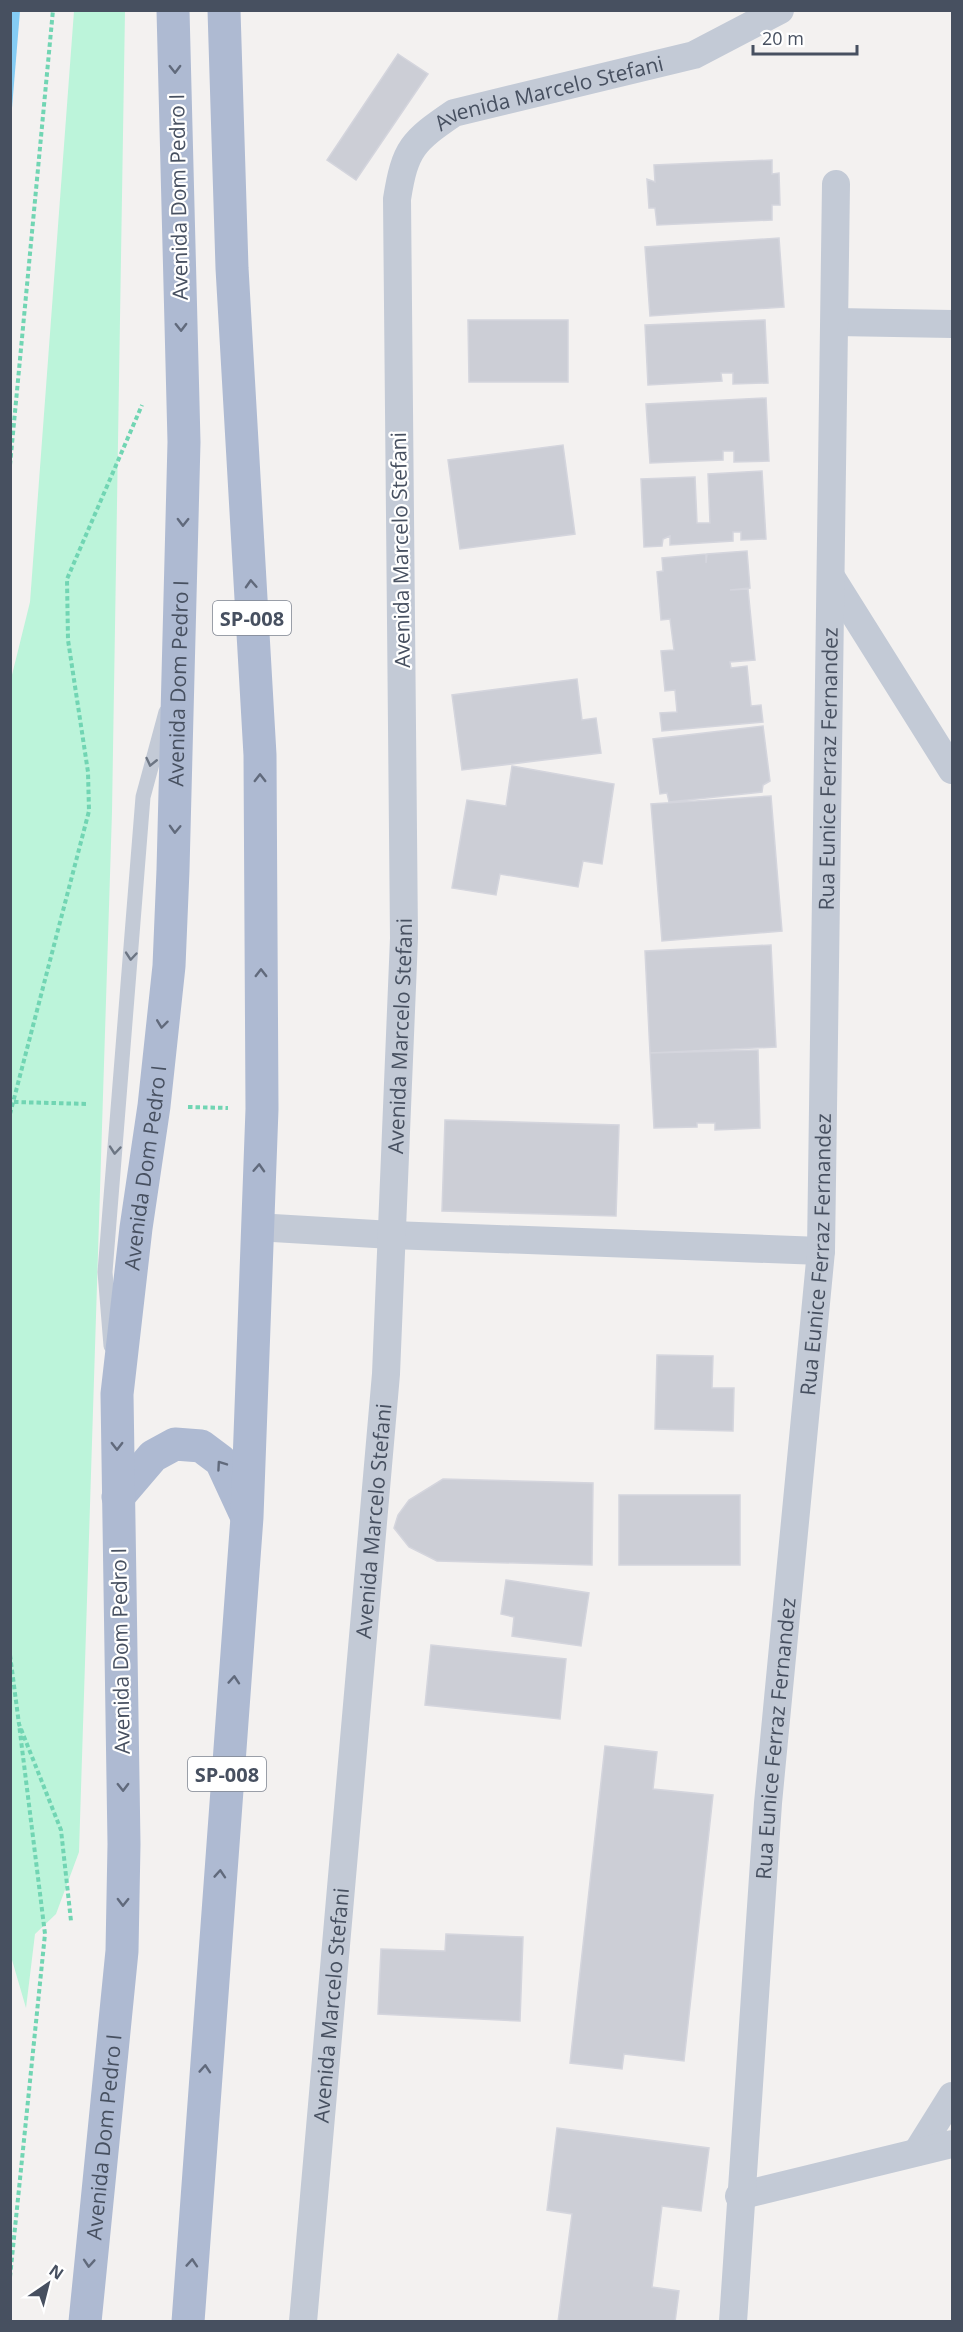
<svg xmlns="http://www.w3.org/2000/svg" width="963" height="2332" viewBox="0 0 963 2332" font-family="'Open Sans',sans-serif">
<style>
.green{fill:#bcf4da}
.water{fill:#85ccf4}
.building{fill:#ccced6;stroke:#d4d5dd;stroke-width:1.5}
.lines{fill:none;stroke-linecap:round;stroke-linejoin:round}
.path{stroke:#71d5b3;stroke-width:4;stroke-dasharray:4.5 3;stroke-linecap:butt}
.lane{stroke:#c3cad6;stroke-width:15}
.street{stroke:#c3cad6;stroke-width:28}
.primary{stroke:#aebad2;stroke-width:33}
.oneway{stroke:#616a7c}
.oneway2{stroke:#6c7583}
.labels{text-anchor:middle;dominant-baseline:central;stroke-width:4.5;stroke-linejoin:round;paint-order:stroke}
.shield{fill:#fff;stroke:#7e8490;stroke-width:1.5}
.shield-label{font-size:20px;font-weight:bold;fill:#475060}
.street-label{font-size:21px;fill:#475060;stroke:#fff}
</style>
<rect width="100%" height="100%" fill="#f3f1f0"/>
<!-- green -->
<path class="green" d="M 125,11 L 112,812 L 79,1852 L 56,1914 L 35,1934 L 26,2008 L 10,1953 L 10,683 L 30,602 L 74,11 Z"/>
<!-- water -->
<path class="water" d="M 11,10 L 20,11 L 11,120 L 10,11 Z"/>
<!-- building -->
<path class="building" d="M 398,54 L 428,74 L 356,180 L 327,160 Z
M 772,160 L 772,174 L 779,173 L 780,205 L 772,205 L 772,220 L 657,225 L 655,208 L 649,208 L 647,179 L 655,182 L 654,165 Z
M 779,238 L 784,307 L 650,316 L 645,247 Z
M 468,320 L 568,320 L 568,382 L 469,382 Z
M 765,320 L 768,383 L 733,384 L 733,373 L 721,373 L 722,381 L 648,385 L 645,325 Z
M 766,398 L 769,461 L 734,462 L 734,451 L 723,451 L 723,460 L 650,463 L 646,404 Z
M 563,445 L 575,534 L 460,549 L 448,460 Z
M 762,471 L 766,539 L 741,540 L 741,532 L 733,532 L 733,541 L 670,545 L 670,536 L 663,539 L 662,546 L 644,547 L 641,479 L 695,477 L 697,523 L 710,523 L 708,474 Z
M 747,551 L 750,588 L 730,590 L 748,589 L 755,660 L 730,662 L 731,668 L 747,666 L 751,706 L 761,705 L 763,722 L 662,731 L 660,713 L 677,712 L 675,690 L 665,691 L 661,651 L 674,650 L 670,619 L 661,620 L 657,572 L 663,571 L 662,558 L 706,554 L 706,563 L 707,554 Z
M 577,679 L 582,720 L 596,718 L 601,753 L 462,770 L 452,695 Z
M 763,726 L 770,781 L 763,785 L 762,792 L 669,802 L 667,793 L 660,794 L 653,739 Z
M 512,766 L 614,784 L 602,864 L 583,861 L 578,887 L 500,874 L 496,895 L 452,888 L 467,800 L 506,806 Z
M 771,796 L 782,931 L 662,941 L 651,804 Z
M 771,945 L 776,1047 L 650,1053 L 645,951 Z
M 758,1050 L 760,1128 L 715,1130 L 715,1123 L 697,1123 L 697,1127 L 654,1128 L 650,1053 Z
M 445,1120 L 619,1125 L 616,1216 L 442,1211 Z
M 657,1355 L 713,1356 L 712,1388 L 734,1388 L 733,1431 L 655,1429 Z
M 443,1479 L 593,1483 L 592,1565 L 437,1561 L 409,1547 L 394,1528 L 398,1515 L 409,1500 Z
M 619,1495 L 740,1495 L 740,1565 L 619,1565 Z
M 506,1580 L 589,1593 L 581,1646 L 512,1636 L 514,1617 L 501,1614 Z
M 431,1645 L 566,1659 L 560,1719 L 425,1705 Z
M 605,1746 L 657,1752 L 653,1789 L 713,1795 L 684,2061 L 624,2054 L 622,2069 L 570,2063 Z
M 446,1934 L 523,1937 L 520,2021 L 378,2014 L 381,1949 L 445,1951 Z
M 557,2128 L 709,2148 L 701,2211 L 662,2206 L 652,2287 L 679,2291 L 675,2322 L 558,2322 L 572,2214 L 547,2210 Z"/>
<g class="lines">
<!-- path -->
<path class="path" d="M 10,465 L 53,10
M 14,1102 L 89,1104
M 188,1107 L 228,1108
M 10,1114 L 89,811 L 88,772 L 68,640 L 67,579 L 142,405
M 10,1655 L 19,1724 L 61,1830 L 71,1921
M 10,2277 L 45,1934 L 19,1724"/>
<!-- lane -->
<path class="lane" d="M 111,1346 L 105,1272 L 143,797 L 166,712"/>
<!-- street -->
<g class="street">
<path d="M 836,322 L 952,324"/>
<path d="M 831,577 L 952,770"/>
<path d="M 256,1227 L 392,1235 L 821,1251"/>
<path d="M 917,2152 L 952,2096"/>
<path d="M 739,2196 L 952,2144"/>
<path id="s1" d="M 303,2322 L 386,1374 L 404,938 L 397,199 C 405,148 413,141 454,113 L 694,55 L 780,10"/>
<path id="s2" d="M 733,2322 L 768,1803 L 821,1251 L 836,184"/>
</g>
<!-- primary -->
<g class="primary">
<path d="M 118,1497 L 153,1456 L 175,1444 L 201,1446 L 221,1461 L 245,1513"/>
<path id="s3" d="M 85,2322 L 122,1951 L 124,1844 L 117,1394 L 136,1228 L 154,1106 L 169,966 L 173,870 L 184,442 L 173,10"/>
<path d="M 188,2322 L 247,1517 L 262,1109 L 260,755 L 232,268 L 224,10"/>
</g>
</g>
<!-- one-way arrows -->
<defs><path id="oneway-chevron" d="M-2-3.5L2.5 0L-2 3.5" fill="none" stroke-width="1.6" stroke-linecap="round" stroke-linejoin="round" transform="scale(1.5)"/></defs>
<g class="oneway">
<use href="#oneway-chevron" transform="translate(175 69) rotate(89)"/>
<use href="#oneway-chevron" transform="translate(181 327) rotate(89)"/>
<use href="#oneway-chevron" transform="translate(183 522) rotate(91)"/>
<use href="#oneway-chevron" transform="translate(251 584) rotate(-93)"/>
<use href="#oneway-chevron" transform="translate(260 778) rotate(-90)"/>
<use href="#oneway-chevron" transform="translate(175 829) rotate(92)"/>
<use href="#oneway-chevron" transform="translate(261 973) rotate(-90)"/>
<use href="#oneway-chevron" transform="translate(162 1024) rotate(97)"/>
<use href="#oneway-chevron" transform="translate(259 1168) rotate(-87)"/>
<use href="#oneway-chevron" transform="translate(117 1446) rotate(90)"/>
<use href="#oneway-chevron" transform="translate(221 1465) rotate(-125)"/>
<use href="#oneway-chevron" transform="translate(234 1680) rotate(-86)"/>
<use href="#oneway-chevron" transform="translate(123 1787) rotate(89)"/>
<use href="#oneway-chevron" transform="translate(220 1874) rotate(-86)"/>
<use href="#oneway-chevron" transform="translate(123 1902) rotate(91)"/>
<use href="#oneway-chevron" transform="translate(205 2069) rotate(-86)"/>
<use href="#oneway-chevron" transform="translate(89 2263) rotate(94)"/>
<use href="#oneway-chevron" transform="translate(192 2263) rotate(-86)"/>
</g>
<g class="oneway2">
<use href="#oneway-chevron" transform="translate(151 762) rotate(103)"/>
<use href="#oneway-chevron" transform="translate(131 956) rotate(95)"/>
<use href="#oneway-chevron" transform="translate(115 1150) rotate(95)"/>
</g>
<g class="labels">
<!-- shield labels -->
<g class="shield">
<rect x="213" y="601" width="78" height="34" rx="4.5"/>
<rect x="188" y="1757" width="78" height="34" rx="4.5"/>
</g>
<g class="shield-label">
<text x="252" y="618">SP-008</text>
<text x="227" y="1774">SP-008</text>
</g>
<!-- street labels -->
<g class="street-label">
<text stroke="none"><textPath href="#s1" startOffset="2332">Avenida Marcelo Stefani</textPath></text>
<text transform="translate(178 197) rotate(-91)">Avenida Dom Pedro I</text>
<text transform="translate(400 550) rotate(-91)">Avenida Marcelo Stefani</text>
<text stroke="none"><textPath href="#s3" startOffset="1644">Avenida Dom Pedro I</textPath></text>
<text stroke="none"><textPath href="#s2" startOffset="1557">Rua Eunice Ferraz Fernandez</textPath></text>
<text stroke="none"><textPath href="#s1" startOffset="1290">Avenida Marcelo Stefani</textPath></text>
<text stroke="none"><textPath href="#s3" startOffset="1158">Avenida Dom Pedro I</textPath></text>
<text stroke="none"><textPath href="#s2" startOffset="1071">Rua Eunice Ferraz Fernandez</textPath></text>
<text stroke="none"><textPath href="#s1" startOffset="804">Avenida Marcelo Stefani</textPath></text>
<text transform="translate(120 1651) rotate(-91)">Avenida Dom Pedro I</text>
<text stroke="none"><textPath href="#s2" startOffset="585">Rua Eunice Ferraz Fernandez</textPath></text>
<text stroke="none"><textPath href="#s1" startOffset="318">Avenida Marcelo Stefani</textPath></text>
<text stroke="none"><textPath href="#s3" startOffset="186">Avenida Dom Pedro I</textPath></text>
</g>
</g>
<!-- border -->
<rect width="963" height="2332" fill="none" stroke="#475060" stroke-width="24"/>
<!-- north arrow -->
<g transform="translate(48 2284) rotate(35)" stroke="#ffffff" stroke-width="4.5" paint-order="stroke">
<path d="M0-4.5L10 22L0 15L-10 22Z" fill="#475060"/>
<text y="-9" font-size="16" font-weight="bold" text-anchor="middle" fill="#475060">N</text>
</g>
<!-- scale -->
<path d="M753 45v9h104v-9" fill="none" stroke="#475060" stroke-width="3"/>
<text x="762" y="45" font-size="18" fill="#475060" stroke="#ffffff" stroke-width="4.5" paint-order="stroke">20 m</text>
</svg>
